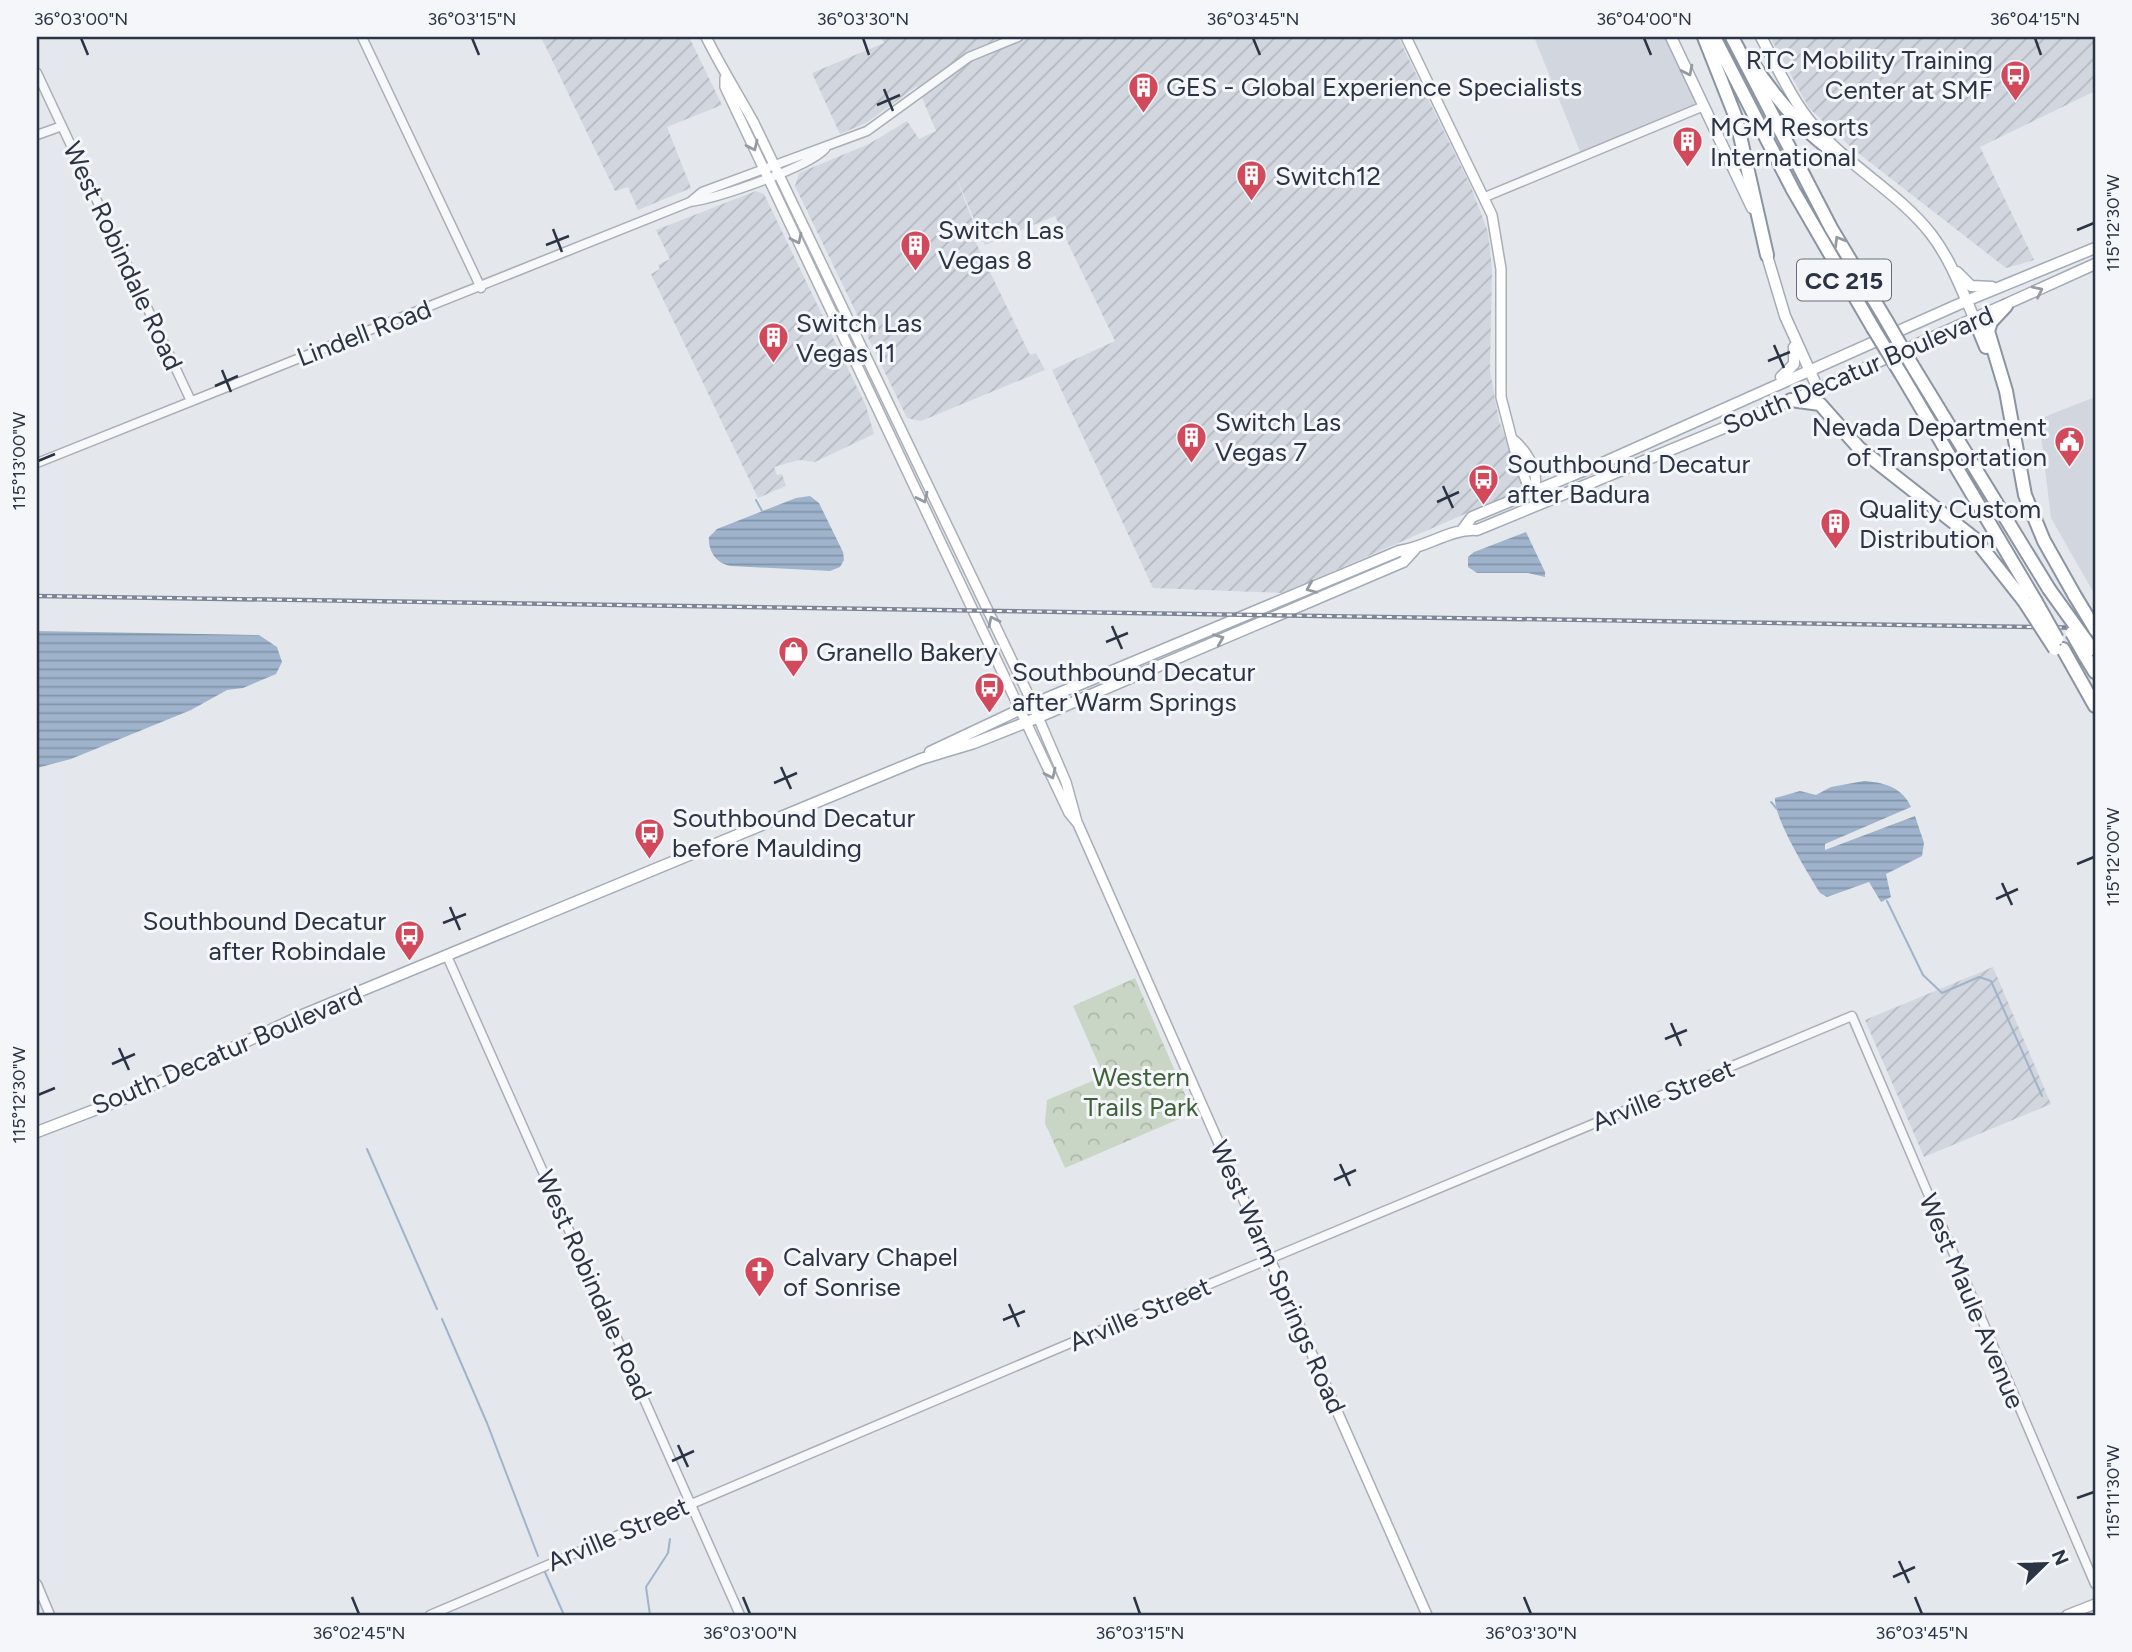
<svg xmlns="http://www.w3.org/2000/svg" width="2132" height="1652" viewBox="0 0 2132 1652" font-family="Figtree,sans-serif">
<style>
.built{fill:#d2d6de}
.industrial{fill:url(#industrial-furrows)}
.park{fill:url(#park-crowns)}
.water{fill:url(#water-rules)}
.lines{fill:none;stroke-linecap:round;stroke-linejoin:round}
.stream{stroke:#9fb4cc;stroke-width:2}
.tertiary-casing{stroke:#a9aeb7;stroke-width:11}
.secondary-casing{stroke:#a9aeb7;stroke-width:12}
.primary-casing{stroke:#a3abb8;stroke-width:13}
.motorway-casing{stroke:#8b94a3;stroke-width:16}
.tertiary{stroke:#f7f8fa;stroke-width:8}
.secondary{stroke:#fff;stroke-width:9}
.primary{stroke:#fff;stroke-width:10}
.motorway{stroke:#fff;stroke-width:12}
.rail-casing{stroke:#7d8696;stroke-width:4.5}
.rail{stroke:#f4f6f9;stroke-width:2;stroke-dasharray:5;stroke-linecap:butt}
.motorway-bridge-casing{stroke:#8b94a3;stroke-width:16;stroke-linecap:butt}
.motorway-bridge{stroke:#fff;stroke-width:12}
.oneway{stroke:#959aa2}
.ticks{fill:none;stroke:#2b3445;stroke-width:2.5}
.labels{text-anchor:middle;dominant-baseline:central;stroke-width:6;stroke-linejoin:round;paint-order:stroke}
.shield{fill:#f4f6f9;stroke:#676e7b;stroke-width:2}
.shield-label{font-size:24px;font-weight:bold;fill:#2b3445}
.poi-label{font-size:26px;fill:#2b3445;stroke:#f4f6f9;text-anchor:start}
.street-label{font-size:26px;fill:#2b3445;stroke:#f4f6f9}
.park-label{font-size:26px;fill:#3f6138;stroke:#f4f6f9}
.neatline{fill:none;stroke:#2b3445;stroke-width:2.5}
.ticks-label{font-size:18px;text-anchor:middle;fill:#2b3445}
</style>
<defs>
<pattern id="industrial-furrows" width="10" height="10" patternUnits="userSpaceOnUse" patternTransform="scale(1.75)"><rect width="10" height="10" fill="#d2d6de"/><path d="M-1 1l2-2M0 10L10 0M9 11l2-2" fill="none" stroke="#b4b8c0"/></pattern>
<pattern id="park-crowns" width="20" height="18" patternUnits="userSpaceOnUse" patternTransform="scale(1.75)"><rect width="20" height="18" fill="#c9d6c5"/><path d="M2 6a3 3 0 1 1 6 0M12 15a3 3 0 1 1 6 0" fill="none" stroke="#adb8ab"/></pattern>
<pattern id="water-rules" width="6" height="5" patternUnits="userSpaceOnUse" patternTransform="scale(1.75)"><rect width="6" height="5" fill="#9fb4cc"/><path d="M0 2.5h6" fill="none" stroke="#8293a7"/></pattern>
</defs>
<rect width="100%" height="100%" fill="#e4e7ec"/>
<!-- built -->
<path class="built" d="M 1534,37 L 1671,37 L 1704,106 L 1581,154 Z
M 2095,397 L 2095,595 L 2051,518 L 2039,419 Z"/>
<!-- industrial -->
<path class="industrial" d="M 541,37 L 689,37 L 722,105 L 667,127 L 691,188 L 638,210 L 628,187 L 615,191 Z
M 881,37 L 1398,37 L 1471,187 L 1488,232 L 1492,269 L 1490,371 L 1499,421 L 1523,484 L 1520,490 L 1283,593 L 1153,588 L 1052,370 L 1115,341 L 1055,216 L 985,245 L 954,172 L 980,240 L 976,243 L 1030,355 L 1036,353 L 1045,370 L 921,421 L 907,418 L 795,186 L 799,173 L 869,144 L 907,121 L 919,139 L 936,131 L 917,86 L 866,123 L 840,134 L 812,73 L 884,43 Z
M 1770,37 L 2093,37 L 2095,91 L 1980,147 L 2034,260 L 2006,268 L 1853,149 L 1809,108 Z
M 756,191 L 764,194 L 866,406 L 874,434 L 815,462 L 799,460 L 774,467 L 777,475 L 782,474 L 786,486 L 758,498 L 651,274 L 660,269 L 658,265 L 670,259 L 656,230 Z
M 1993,967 L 2051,1104 L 1924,1157 L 1865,1020 Z"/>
<!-- park -->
<path class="park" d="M 1135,978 L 1193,1113 L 1065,1168 L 1045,1123 L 1047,1100 L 1104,1076 L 1073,1006 Z"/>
<!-- water -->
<path class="water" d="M 810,496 L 819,503 L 843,552 L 844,560 L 840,567 L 830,571 L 731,566 C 717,564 708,552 709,537 L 717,529 L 796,498 Z
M 1526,532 L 1545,572 L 1545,577 L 1528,573 L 1477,573 L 1468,567 L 1468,557 L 1474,552 Z
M 37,631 L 259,635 L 277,647 L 282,662 L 276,674 L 243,688 L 227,690 L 191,710 L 71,759 L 37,768 Z
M 1864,781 C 1884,782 1903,788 1911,807 L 1825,844 L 1825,850 L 1915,816 L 1924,843 L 1922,856 L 1886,874 L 1891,897 L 1881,902 L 1869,882 L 1827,897 L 1820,893 C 1809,875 1774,819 1775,798 L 1800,791 L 1816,795 L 1831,787 Z"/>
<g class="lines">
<!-- stream -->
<path class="stream" d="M 756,500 L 762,511
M 1771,802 L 1777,809
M 1887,901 L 1923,975 L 1942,993 L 1979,977 L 1991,981 L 2042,1096
M 367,1149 L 437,1309
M 442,1319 L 487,1423 L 538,1556
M 544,1570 L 564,1615
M 650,1615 L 646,1587 L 668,1553 L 670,1539"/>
<defs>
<path id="tertiary" d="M 362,37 L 481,288
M 37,73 L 191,401
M 37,135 L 62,126
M 1485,197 L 1704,106
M 690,202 L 702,192 L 867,131 L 969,57 L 1018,37
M 37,463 L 690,202 C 718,198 807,168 825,149
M 447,956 L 740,1615
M 37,1584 L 50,1615
M 430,1615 L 1238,1272 L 1852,1016 L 2095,1584"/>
<path id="secondary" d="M 706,37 C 721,67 738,94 754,123 L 1029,696 L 1066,782 L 1077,822
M 1406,37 L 1492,215 L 1501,269 L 1501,397 L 1516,455 L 1528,486 L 1534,491 L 1540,504
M 725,78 L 725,87 C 839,329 956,570 1069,813 L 1078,824 L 1427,1615
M 1515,441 C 1528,453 1540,473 1534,491
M 2067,1615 L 2095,1604"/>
<path id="primary" d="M 1671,37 L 1752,208
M 1761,37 C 1777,66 1791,99 1813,125 C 1848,166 1898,192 1931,234 C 1951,260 1962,291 1975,320
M 1765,249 L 1785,316 L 1818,389
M 1957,272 L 1971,286 L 1992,287
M 1781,377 L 1794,364 L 1794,347
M 1463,529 L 1472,517 L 1607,461 L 1966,301 L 2095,248
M 930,752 L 1021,709 L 1399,551 C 1426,548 1450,528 1477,530 L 1818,389 L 2095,264
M 37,1132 L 123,1099 L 305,1014 L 921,759 L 974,743 L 1027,722 L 1403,562 L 1415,549"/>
<path id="motorway" d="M 1704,37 L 1736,118 L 1767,255
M 1714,37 L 1793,190 L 1873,328
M 1732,37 L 1831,228 L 1886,320
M 1750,59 C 1770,92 1809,139 1843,157
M 2006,306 L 1991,322 L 1988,331 L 2006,391 L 2025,495 L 2044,541 L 2075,596
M 1975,320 L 1986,347
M 1912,365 L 2049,589
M 1901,374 L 2035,600
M 1791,400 L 1820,404 L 1859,448 L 1975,539 L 2024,601
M 2063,649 L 2095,706
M 2084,654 L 2095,672"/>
</defs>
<!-- tertiary casing -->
<use href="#tertiary" class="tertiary-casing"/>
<!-- secondary casing -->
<use href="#secondary" class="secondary-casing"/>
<!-- primary casing -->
<use href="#primary" class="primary-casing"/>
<!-- motorway casing -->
<use href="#motorway" class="motorway-casing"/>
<!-- tertiary -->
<use href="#tertiary" class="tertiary"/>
<!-- secondary -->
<use href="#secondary" class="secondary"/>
<!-- primary -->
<use href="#primary" class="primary"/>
<!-- motorway -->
<use href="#motorway" class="motorway"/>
<defs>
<path id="rail" d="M 37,596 L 2095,628"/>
</defs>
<!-- rail casing -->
<use href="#rail" class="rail-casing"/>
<!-- rail -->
<use href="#rail" class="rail"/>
<defs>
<path id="motorway-bridge" d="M 1886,320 L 1912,365
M 1873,328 L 1901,374
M 2049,589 L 2092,649
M 2075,596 L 2095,629
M 2035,600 L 2057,639
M 2024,601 L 2055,649
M 2072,633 L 2084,654"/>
</defs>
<!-- motorway-bridge casing -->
<use href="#motorway-bridge" class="motorway-bridge-casing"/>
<!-- motorway-bridge -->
<use href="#motorway-bridge" class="motorway-bridge"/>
</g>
<!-- one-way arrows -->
<defs><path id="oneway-chevron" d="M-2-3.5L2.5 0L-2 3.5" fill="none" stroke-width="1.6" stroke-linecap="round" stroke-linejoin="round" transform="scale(1.75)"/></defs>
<g class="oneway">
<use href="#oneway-chevron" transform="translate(1688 71) rotate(64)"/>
<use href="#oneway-chevron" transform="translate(753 146) rotate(65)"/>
<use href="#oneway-chevron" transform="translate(797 239) rotate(64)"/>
<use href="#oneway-chevron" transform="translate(1839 241) rotate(-121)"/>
<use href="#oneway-chevron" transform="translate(2038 291) rotate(-26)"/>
<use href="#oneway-chevron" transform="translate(923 498) rotate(65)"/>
<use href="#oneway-chevron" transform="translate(1311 588) rotate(157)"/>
<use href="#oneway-chevron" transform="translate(993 621) rotate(-116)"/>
<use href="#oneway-chevron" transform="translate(1219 639) rotate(-23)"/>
<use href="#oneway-chevron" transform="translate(1051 774) rotate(65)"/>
</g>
<!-- ticks -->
<path class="ticks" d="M 81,38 L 88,55M 472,38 L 479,55M 863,38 L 869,55M 1253,38 L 1260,55M 1644,38 L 1651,55M 2035,38 L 2041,55M 884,89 L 893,111M 877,105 L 900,95M 553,229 L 562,252M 2077,230 L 2094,223M 546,245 L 569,236M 1774,345 L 1784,368M 1768,361 L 1790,352M 222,370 L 231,392M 215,386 L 238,376M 38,461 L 55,454M 1443,486 L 1453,508M 1437,502 L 1459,492M 1112,626 L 1122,649M 1106,642 L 1128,633M 781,767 L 791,789M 774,783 L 797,773M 2077,864 L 2094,857M 2002,883 L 2012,905M 1996,899 L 2018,889M 450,907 L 460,930M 443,923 L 466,914M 1671,1023 L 1681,1046M 1665,1039 L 1687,1030M 119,1048 L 129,1070M 112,1064 L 135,1054M 38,1095 L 55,1088M 1340,1164 L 1350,1186M 1334,1180 L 1356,1170M 1009,1304 L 1019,1327M 1003,1320 L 1025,1311M 678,1445 L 688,1467M 672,1461 L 694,1451M 2077,1498 L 2094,1492M 1899,1561 L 1909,1583M 1893,1577 L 1915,1567M 352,1597 L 359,1614M 743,1597 L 750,1614M 1134,1597 L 1140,1614M 1524,1597 L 1531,1614M 1915,1597 L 1922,1614"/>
<!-- icons -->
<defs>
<symbol id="bus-pin" viewBox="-11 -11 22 30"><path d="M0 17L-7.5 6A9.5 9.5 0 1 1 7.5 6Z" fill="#d1495b" stroke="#f4f6f9"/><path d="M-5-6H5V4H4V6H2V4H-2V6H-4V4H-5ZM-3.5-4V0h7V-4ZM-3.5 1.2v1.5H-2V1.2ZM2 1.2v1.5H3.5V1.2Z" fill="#fff"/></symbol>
<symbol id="building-pin" viewBox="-11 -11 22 30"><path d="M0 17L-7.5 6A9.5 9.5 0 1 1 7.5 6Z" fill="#d1495b" stroke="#f4f6f9"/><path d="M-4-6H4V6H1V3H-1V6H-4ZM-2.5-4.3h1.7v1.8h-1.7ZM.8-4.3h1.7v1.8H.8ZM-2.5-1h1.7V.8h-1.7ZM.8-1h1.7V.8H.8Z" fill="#fff"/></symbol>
<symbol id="civic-pin" viewBox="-11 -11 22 30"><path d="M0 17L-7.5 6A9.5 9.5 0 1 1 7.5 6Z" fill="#d1495b" stroke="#f4f6f9"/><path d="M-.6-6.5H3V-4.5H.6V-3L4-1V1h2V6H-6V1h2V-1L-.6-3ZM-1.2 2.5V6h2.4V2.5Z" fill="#fff"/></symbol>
<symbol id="shop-pin" viewBox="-11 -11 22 30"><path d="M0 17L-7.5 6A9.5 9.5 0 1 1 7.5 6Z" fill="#d1495b" stroke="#f4f6f9"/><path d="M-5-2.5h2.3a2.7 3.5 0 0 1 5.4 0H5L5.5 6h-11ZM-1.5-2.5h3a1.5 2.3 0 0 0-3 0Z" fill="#fff"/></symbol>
<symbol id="church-pin" viewBox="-11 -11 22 30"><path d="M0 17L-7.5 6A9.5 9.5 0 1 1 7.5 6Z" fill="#d1495b" stroke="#f4f6f9"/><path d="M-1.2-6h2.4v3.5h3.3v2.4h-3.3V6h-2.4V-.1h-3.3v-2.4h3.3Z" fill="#fff"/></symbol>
</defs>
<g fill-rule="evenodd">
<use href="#bus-pin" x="1998" y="58" width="35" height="47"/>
<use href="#building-pin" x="1126" y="70" width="35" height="47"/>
<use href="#building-pin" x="1670" y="124" width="35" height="47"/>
<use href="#building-pin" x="1234" y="158" width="35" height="47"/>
<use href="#building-pin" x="898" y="228" width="35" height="47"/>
<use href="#building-pin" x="756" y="320" width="35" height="47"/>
<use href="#building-pin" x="1174" y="420" width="35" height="47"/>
<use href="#civic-pin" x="2052" y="424" width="35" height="47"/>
<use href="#bus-pin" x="1466" y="462" width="35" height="47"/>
<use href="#building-pin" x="1818" y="506" width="35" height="47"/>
<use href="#shop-pin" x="776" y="634" width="35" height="47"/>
<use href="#bus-pin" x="972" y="670" width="35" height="47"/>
<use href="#bus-pin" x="632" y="816" width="35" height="47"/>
<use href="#bus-pin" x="392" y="918" width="35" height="47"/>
<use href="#church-pin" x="742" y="1254" width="35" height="47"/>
</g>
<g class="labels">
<!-- shield labels -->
<rect class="shield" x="1797" y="259.5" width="94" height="41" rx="5"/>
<g class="shield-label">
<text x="1844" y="280">CC 215</text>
</g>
<!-- poi labels -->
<g class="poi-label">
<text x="1993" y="60" text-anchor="end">RTC Mobility Training<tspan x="1993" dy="30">Center at SMF</tspan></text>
<text x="1166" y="87">GES - Global Experience Specialists</text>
<text x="1710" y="127">MGM Resorts<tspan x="1710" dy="30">International</tspan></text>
<text x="1275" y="176">Switch12</text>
<text x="938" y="230">Switch Las<tspan x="938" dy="30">Vegas 8</tspan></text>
<text x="796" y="323">Switch Las<tspan x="796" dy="30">Vegas 11</tspan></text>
<text x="1215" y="422">Switch Las<tspan x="1215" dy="30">Vegas 7</tspan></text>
<text x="2047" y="427" text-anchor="end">Nevada Department<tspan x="2047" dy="30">of Transportation</tspan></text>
<text x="1507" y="464">Southbound Decatur<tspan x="1507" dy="30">after Badura</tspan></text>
<text x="1859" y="509">Quality Custom<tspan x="1859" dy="30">Distribution</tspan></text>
<text x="816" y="652">Granello Bakery</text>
<text x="1012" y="672">Southbound Decatur<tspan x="1012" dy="30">after Warm Springs</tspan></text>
<text x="672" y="818">Southbound Decatur<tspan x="672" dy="30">before Maulding</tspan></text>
<text x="386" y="921" text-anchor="end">Southbound Decatur<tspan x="386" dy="30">after Robindale</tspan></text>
<text x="783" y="1257">Calvary Chapel<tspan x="783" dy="30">of Sonrise</tspan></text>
</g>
<!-- street labels -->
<g class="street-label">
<text transform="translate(123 256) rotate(65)">West Robindale Road</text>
<text transform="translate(364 333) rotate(-21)">Lindell Road</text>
<text transform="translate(1858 370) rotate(-23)">South Decatur Boulevard</text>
<text transform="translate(227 1050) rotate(-23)">South Decatur Boulevard</text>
<text transform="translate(1663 1095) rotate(-22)">Arville Street</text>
<text transform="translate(1278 1277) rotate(66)">West Warm Springs Road</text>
<text transform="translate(594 1285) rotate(66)">West Robindale Road</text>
<text transform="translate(1972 1301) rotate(67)">West Maule Avenue</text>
<text transform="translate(1140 1314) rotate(-23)">Arville Street</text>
<text transform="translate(618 1534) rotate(-23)">Arville Street</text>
</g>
<!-- park labels -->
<g class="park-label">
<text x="1141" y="1077">Western<tspan x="1141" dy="30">Trails Park</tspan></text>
</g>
</g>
<!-- border -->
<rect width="2132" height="1652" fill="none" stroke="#f4f6f9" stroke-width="77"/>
<!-- north arrow -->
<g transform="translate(2045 1564) rotate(67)" stroke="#f4f6f9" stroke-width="5" paint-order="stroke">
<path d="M0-5L12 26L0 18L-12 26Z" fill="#2b3445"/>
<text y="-10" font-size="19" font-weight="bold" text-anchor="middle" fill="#2b3445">N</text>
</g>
<rect x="38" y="38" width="2056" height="1576" class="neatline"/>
<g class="ticks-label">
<text x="81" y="25">36°03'00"N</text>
<text x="472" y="25">36°03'15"N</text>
<text x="863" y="25">36°03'30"N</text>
<text x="1253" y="25">36°03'45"N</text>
<text x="1644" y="25">36°04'00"N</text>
<text x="2035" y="25">36°04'15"N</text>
<text transform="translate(2113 223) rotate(-90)" y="6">115°12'30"W</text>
<text transform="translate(19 461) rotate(-90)" y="6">115°13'00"W</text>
<text transform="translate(2113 857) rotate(-90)" y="6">115°12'00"W</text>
<text transform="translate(19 1095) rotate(-90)" y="6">115°12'30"W</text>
<text transform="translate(2113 1492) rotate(-90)" y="6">115°11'30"W</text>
<text x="359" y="1639">36°02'45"N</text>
<text x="750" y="1639">36°03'00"N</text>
<text x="1140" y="1639">36°03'15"N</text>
<text x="1531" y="1639">36°03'30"N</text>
<text x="1922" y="1639">36°03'45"N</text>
</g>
</svg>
